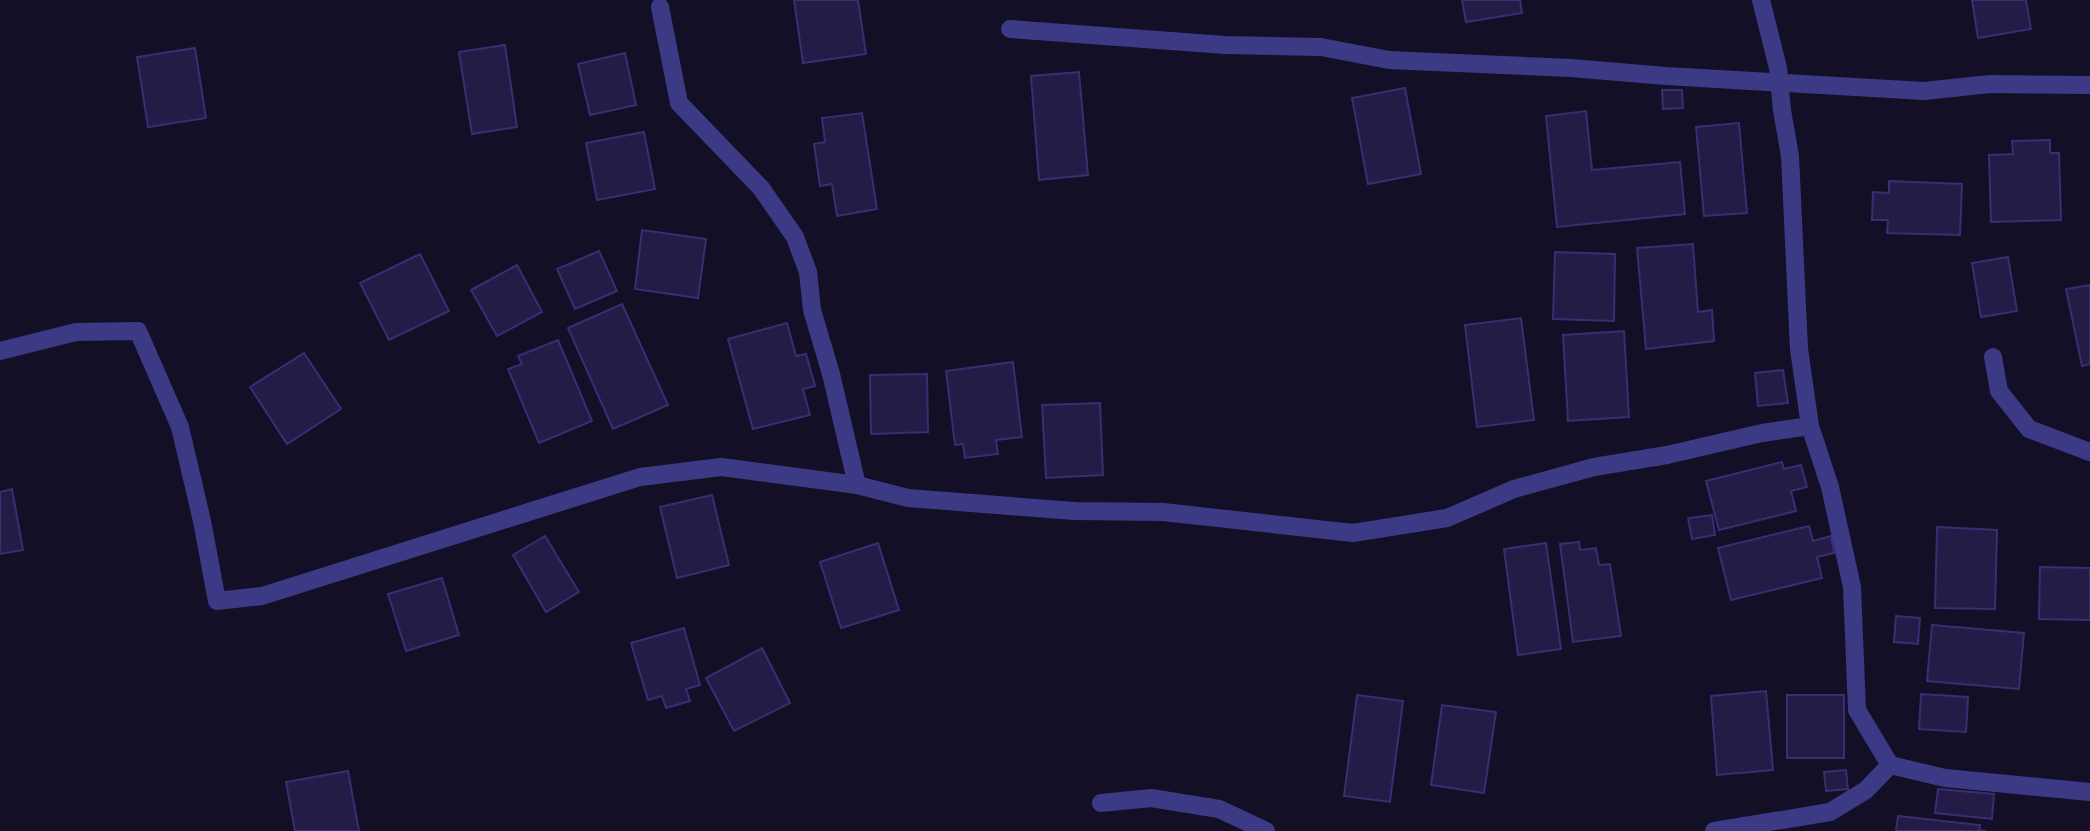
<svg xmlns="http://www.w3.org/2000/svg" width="2090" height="831" viewBox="0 0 2090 831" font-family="Rubik,sans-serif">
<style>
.building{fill:#241b47;stroke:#3b2d73;stroke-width:2}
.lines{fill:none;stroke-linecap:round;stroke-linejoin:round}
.minor{stroke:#3d3a85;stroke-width:18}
</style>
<rect width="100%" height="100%" fill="#130f26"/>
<!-- building -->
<path class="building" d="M 794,0 L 858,0 L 866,54 L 803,63 Z
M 1462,0 L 1520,0 L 1522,13 L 1466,22 Z
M 1972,0 L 2026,0 L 2031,29 L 1978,38 Z
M 505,45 L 517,127 L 472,134 L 459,52 Z
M 195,48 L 206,118 L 148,127 L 137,57 Z
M 625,53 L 636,105 L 590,115 L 578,64 Z
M 1079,72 L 1088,175 L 1039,180 L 1031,76 Z
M 1405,88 L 1421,174 L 1368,184 L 1352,98 Z
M 1662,90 L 1682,90 L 1683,108 L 1663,109 Z
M 1586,111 L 1592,170 L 1680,162 L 1685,214 L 1557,227 L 1546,116 Z
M 862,113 L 877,209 L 837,216 L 832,184 L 820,186 L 814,144 L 825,142 L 822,118 Z
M 1739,123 L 1747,213 L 1704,216 L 1696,127 Z
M 644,132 L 655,189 L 597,200 L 586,143 Z
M 2050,140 L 2050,153 L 2059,153 L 2061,220 L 1991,222 L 1989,155 L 2013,154 L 2012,141 Z
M 1889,181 L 1962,184 L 1960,235 L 1887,233 L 1888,220 L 1872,220 L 1873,192 L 1889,193 Z
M 642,230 L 706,239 L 698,298 L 635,289 Z
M 1693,244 L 1698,312 L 1712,310 L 1714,341 L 1646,349 L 1637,248 Z
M 599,251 L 617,291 L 575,309 L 557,269 Z
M 1555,252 L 1615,254 L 1614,321 L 1553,319 Z
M 420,254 L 449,311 L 389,340 L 360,283 Z
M 2008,257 L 2017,311 L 1981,317 L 1972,263 Z
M 517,265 L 542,312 L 497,336 L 471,290 Z
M 2090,285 L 2090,364 L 2082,366 L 2066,289 Z
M 622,304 L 668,405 L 613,429 L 568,328 Z
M 1521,318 L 1534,420 L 1477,427 L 1465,325 Z
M 787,323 L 796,356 L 806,354 L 815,386 L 803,389 L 810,415 L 753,429 L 728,339 Z
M 1624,331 L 1629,417 L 1568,421 L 1563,335 Z
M 558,340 L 592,421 L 539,443 L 508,369 L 522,364 L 518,356 Z
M 304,353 L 341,409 L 287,444 L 250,387 Z
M 1013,362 L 1022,437 L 996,440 L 998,454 L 965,458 L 963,444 L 955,445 L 946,371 Z
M 1783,370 L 1788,403 L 1758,406 L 1755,373 Z
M 927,374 L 928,432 L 871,434 L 870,375 Z
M 1100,403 L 1103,475 L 1046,478 L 1042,405 Z
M 1782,462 L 1784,469 L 1801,465 L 1807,487 L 1791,491 L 1796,511 L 1719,530 L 1706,481 Z
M 12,489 L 23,550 L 0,554 L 0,492 Z
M 712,495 L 729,565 L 677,578 L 660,507 Z
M 1712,515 L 1715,535 L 1692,539 L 1688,518 Z
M 1809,526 L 1813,541 L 1831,536 L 1834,553 L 1817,557 L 1822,578 L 1731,600 L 1718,548 Z
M 1937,527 L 1997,530 L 1995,609 L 1935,608 Z
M 545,536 L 579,592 L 546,612 L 513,555 Z
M 1579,542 L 1580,550 L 1596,548 L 1599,565 L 1610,564 L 1621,636 L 1573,642 L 1560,544 Z
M 878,543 L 899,610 L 841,628 L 820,562 Z
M 1546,543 L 1561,649 L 1518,655 L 1504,549 Z
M 2040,567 L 2090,568 L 2090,620 L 2039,619 Z
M 442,578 L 459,635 L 406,651 L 388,594 Z
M 1896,616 L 1920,618 L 1918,644 L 1894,642 Z
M 1932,625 L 2024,633 L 2019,689 L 1927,681 Z
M 684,628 L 700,685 L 686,689 L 690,701 L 666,708 L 662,696 L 648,700 L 631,643 Z
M 762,648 L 790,703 L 734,731 L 706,678 Z
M 1766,691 L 1773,770 L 1717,775 L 1711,696 Z
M 1921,694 L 1968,697 L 1966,732 L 1919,729 Z
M 1357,695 L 1403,701 L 1390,802 L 1344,796 Z
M 1787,695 L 1844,695 L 1844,758 L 1787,758 Z
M 1442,705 L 1496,712 L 1484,793 L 1431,785 Z
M 1846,770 L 1848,789 L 1826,791 L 1824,772 Z
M 348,771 L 359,831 L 295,831 L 286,782 Z
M 1938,789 L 1994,794 L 1992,819 L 1935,813 Z
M 1898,816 L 1980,825 L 1979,830 L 1986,831 L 1896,831 Z"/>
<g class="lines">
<!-- minor -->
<path class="minor" d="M 1761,0 L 1778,68 L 1782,110 L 1790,156 L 1799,349 L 1810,426
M 660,7 L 679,103 L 761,188 L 795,237 L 808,272 L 812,310 L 831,374 L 857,485
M 1010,29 L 1225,45 L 1321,47 L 1389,60 L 1571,68 L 1666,76 L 1924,91 L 1990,84 L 2090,85
M 0,351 L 76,332 L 138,331 L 180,427 L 202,521 L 217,601 L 262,596 L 640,477 L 721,467 L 857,485 L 908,498 L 1074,511 L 1163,512 L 1353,533 L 1447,518 L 1514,489 L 1594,467 L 1667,455 L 1762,433 L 1810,426 L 1830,487 L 1852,587 L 1857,710 L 1890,765 L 1945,778 L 2090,792
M 1993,357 L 1999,391 L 2029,429 L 2090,452
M 1101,803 L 1151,798 L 1219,809 L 1266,831
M 1714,831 L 1830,812 L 1866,790 L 1890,765"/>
</g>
</svg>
